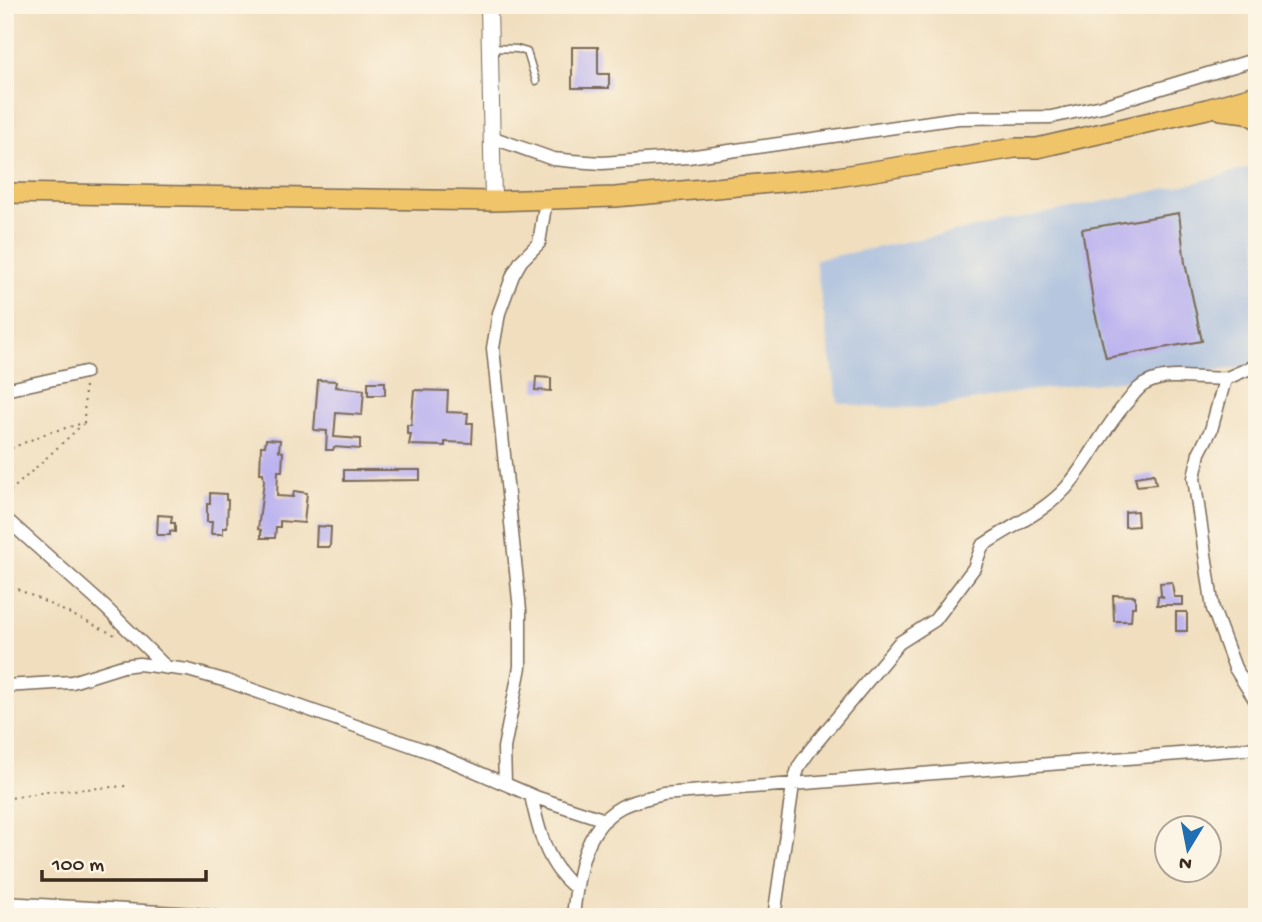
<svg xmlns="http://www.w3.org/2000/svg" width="1262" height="922" viewBox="0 0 1262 922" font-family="'Gochi Hand',sans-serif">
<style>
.industrial{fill:#b5c6de}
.building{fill:#b9b1ef}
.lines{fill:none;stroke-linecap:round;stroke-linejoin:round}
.service-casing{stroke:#7a6956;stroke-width:9}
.minor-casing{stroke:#7a6956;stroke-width:15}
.tertiary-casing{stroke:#7a6956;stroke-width:18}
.primary-casing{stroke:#7a6956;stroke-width:22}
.path{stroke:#7a6956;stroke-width:2;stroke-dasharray:2 5;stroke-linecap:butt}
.service{stroke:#fff;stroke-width:6}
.minor{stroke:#fff;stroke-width:12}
.tertiary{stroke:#fff;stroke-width:16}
.primary{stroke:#f0c469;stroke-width:19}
</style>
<rect width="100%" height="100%" fill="#fcf5e5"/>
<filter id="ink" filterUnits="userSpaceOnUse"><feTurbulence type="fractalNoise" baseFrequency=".0143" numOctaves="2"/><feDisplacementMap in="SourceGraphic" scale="14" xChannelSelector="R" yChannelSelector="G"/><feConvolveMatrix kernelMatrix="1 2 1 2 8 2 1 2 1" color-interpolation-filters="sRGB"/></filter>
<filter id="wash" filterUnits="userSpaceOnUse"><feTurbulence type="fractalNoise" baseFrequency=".00686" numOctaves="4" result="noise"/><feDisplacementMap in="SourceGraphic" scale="28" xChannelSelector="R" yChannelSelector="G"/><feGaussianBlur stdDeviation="1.57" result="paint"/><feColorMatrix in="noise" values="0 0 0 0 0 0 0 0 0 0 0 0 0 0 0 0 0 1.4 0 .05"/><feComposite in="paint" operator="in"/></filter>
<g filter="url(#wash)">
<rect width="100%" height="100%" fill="#f0debe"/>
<!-- industrial -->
<path class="industrial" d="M 1257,165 L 1257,366 L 1026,391 L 932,408 L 865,407 L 838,402 L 815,260 L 1194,183 Z"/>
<g id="blocks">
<!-- building -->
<path class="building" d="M 572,47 L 598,47 L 598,74 L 609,74 L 609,88 L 572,88 Z
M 1179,213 L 1185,263 L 1202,341 L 1106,358 L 1094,308 L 1082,229 Z
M 536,377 L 551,378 L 551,391 L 535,390 Z
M 318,380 L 337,381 L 336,387 L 364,390 L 362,415 L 336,413 L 334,437 L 360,439 L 360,449 L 334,447 L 333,450 L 326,450 L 327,431 L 314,430 Z
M 368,382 L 385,382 L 385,395 L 368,395 Z
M 414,390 L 448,391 L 447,412 L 468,413 L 467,423 L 473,423 L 472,443 L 445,442 L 445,446 L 409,445 L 411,434 L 407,434 L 407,425 L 411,425 Z
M 266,439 L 280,440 L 279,451 L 283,452 L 282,471 L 278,471 L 277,496 L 293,497 L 294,491 L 307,493 L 304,523 L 280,521 L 280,527 L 276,527 L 275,538 L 261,538 L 261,530 L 258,529 L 264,481 L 263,473 L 260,473 L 261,446 L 265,446 Z
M 344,470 L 420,470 L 420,480 L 344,481 Z
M 1154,474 L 1156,484 L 1137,486 L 1135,477 Z
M 210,493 L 226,494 L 226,500 L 228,500 L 227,528 L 223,528 L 223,534 L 211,534 L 212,522 L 207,522 L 207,504 L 210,504 Z
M 1137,511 L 1138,526 L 1125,527 L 1125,512 Z
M 158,515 L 172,516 L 171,523 L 175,523 L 175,532 L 170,531 L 170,535 L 157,535 Z
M 317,526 L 331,527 L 330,547 L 316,547 Z
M 1172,582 L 1174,597 L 1183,597 L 1183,605 L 1157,605 L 1158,596 L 1164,597 L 1161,595 L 1160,583 Z
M 1113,595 L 1135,596 L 1135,607 L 1132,607 L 1131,621 L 1114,621 Z
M 1176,612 L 1187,612 L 1187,631 L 1176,631 Z"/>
</g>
</g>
<g filter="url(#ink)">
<use href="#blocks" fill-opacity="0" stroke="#7a6956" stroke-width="2"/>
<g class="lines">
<defs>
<path id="service" d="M 492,48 L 517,49 L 527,52 L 536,81"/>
<path id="minor" d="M 491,137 L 553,159 L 573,161 L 602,163 L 688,157 L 958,118 L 1051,117 L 1102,106 L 1257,59
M 1257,365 L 1227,378 L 1224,383 L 1211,430 L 1199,453 L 1194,478 L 1213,609 L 1235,668 L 1257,703
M 5,390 L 85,372
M 5,518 L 106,608 L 167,668
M 5,686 L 72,682 L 123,666 L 139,664 L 188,670 L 227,681 L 433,753 L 538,798 L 605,820
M 505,783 L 504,748 L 520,667 L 520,610 L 493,348 L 499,313 L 513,275 L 521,261 L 539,243 L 546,200
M 531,795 C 538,829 547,867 576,888
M 5,903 L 195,914 L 214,917
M 573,917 C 577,877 583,828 621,807 C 634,800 649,798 663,794 L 1257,748
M 774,917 L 793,785 L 799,766 L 811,749 L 899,643 L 935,620 L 974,568 L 982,546 C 1009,527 1043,513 1066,488 C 1089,462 1104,427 1128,401 C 1134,394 1139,386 1147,383 C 1171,371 1201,381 1227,378"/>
<path id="tertiary" d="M 489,5 L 493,201"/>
<path id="primary" d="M 1221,110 L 1247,113 L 1257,119
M 5,193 L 493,201 L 615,197 L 837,177 L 1015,148 L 1037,148 L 1207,109 L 1257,95"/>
</defs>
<!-- service casing -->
<use href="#service" class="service-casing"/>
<!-- minor casing -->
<use href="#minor" class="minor-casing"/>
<!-- tertiary casing -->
<use href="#tertiary" class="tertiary-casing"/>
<!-- primary casing -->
<use href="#primary" class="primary-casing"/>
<!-- path -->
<path class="path" d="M 5,451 L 47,433 L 84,423 L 85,383
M 5,496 L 83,424
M 5,583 L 115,635
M 5,799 L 45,792 L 126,786
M 5,888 L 14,891"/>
<!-- service -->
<use href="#service" class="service"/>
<!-- minor -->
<use href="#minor" class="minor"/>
<!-- tertiary -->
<use href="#tertiary" class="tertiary"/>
<!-- primary -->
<use href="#primary" class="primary"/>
</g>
</g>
<!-- margin -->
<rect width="1262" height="922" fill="none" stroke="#fcf5e5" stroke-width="28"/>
<!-- north arrow -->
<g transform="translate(1188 849) rotate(190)"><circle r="33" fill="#fcf5e5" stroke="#afa495" stroke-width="2"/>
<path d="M0-5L12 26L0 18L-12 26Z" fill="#1f6fb2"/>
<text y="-10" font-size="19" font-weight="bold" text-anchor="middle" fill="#3b2a1e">N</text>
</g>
<!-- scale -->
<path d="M42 870v10h164v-10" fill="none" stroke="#3b2a1e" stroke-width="3.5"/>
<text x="52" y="870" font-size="21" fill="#3b2a1e" stroke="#fcf5e5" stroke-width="5" paint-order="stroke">100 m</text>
</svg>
